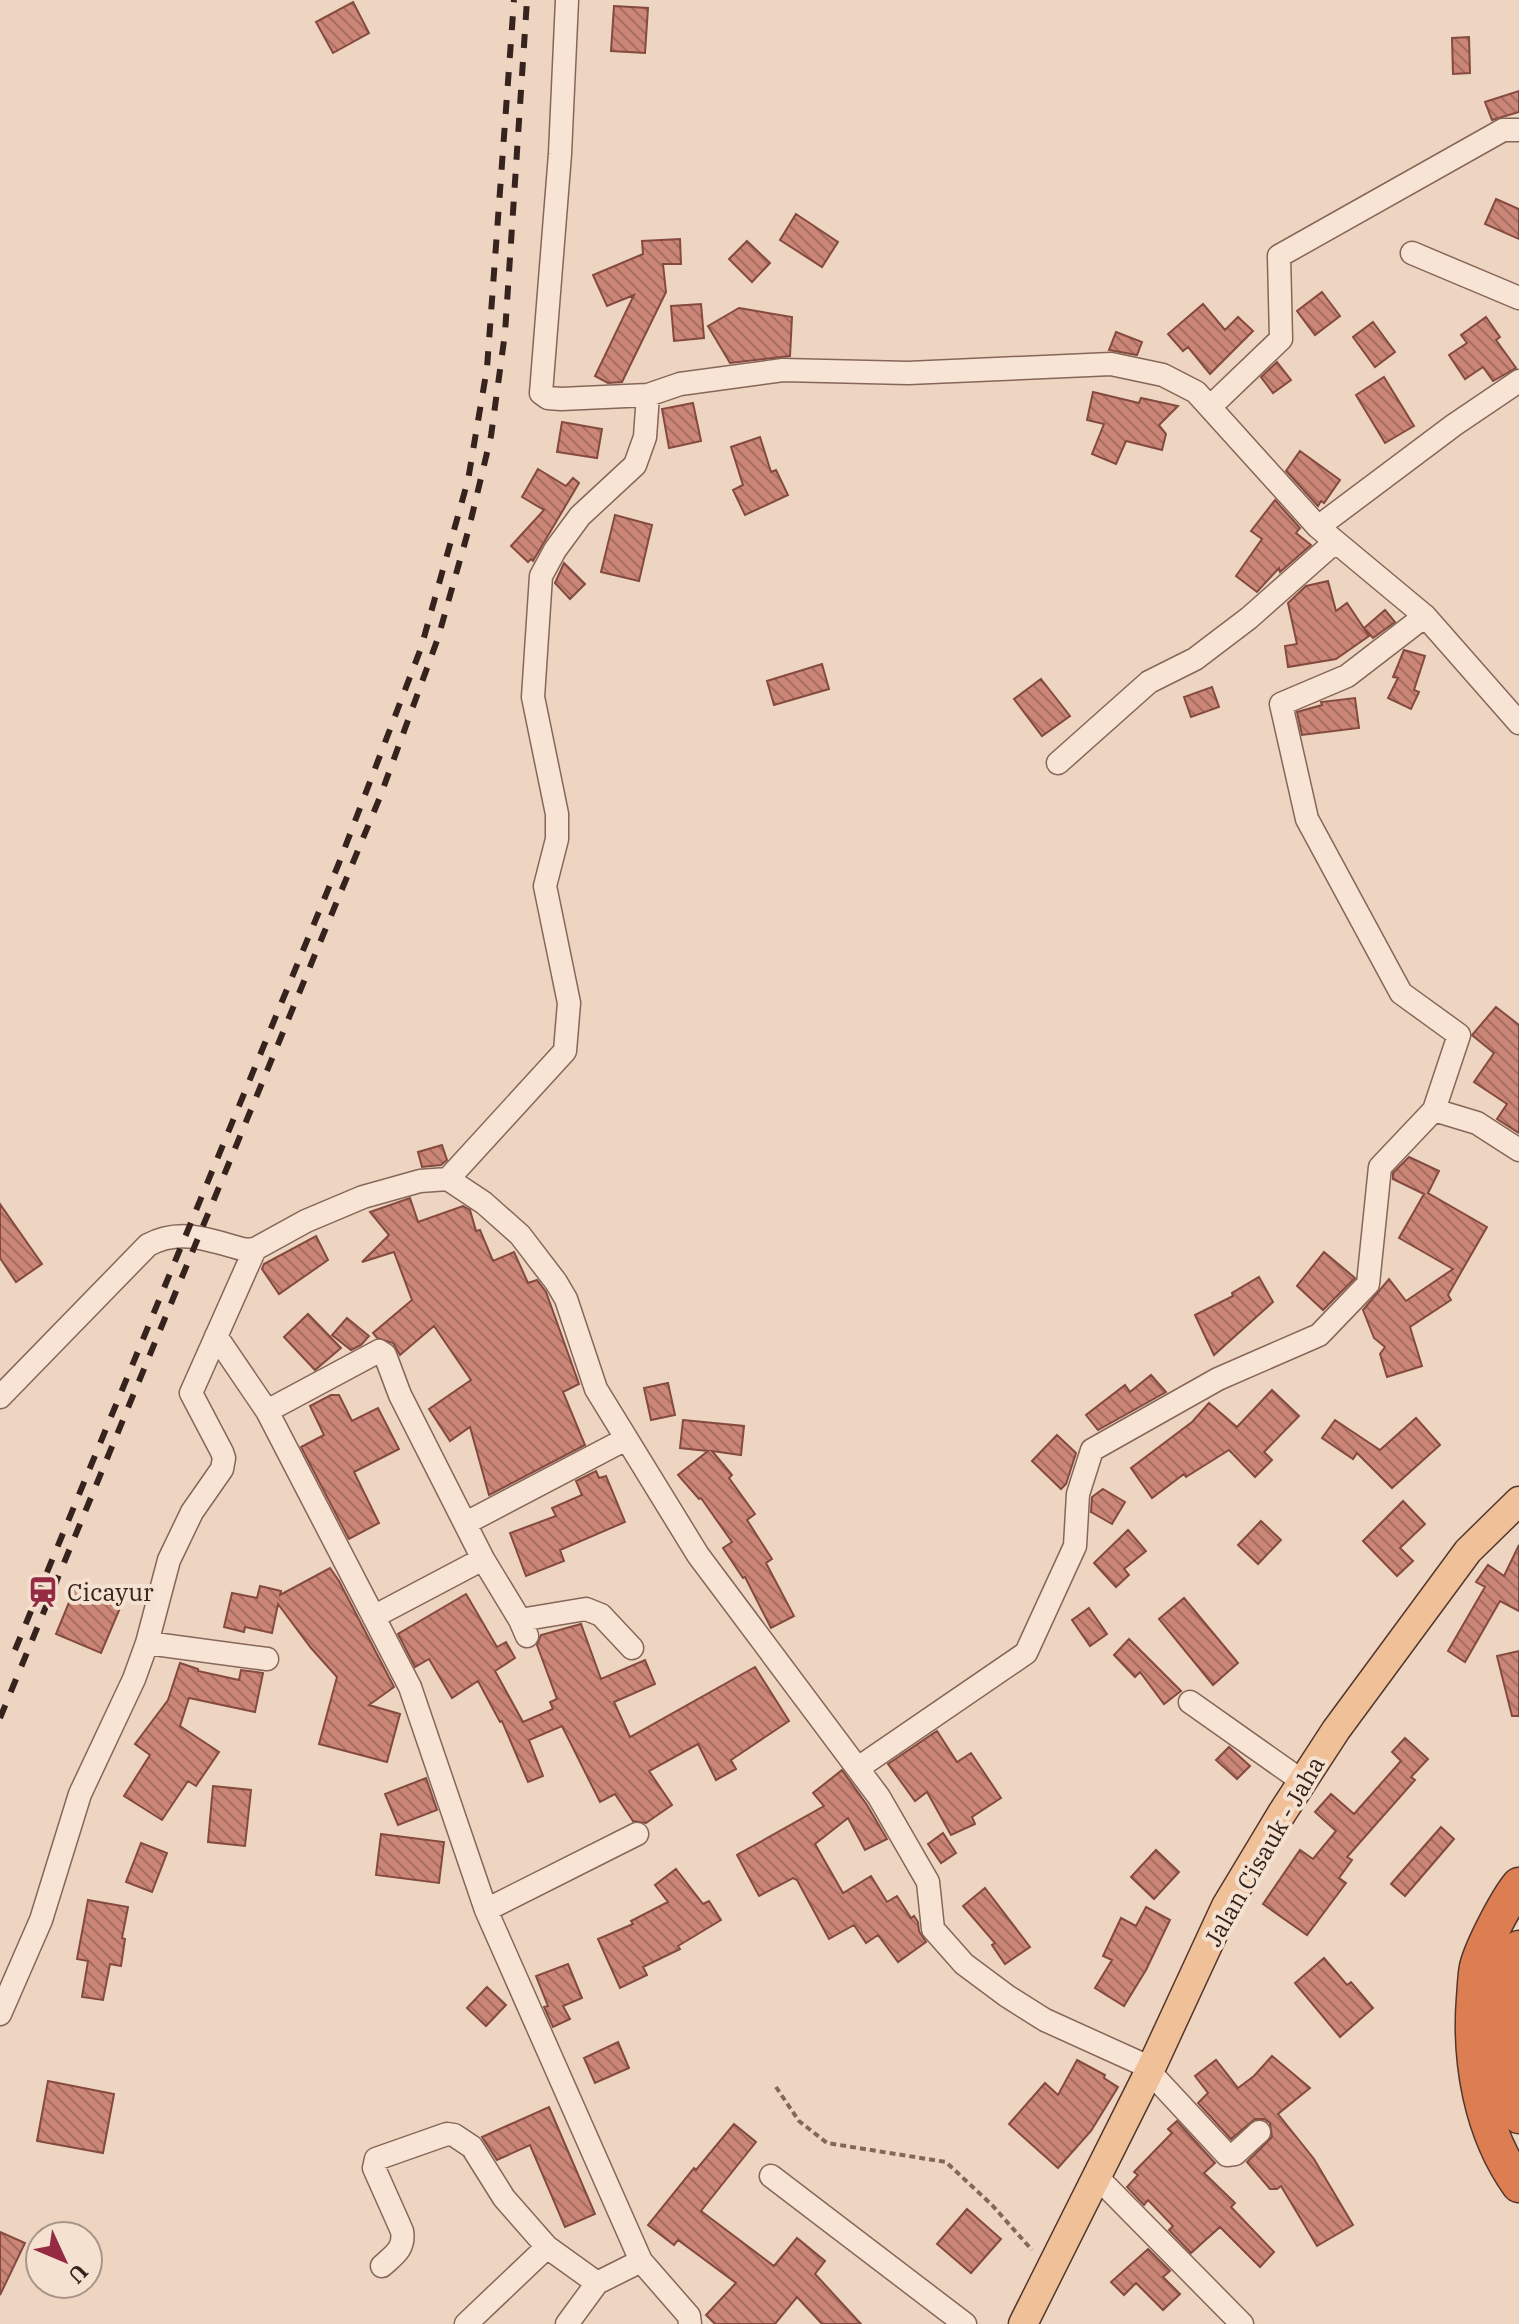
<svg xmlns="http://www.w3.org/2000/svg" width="1519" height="2324" viewBox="0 0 1519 2324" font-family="'IBM Plex Serif',serif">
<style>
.building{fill:url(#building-back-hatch);stroke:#854a3f;stroke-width:2}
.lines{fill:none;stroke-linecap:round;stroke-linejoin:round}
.minor-casing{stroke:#866659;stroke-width:25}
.major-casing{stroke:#53362d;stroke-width:31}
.highway-casing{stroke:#53362d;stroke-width:37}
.path{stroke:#866659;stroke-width:4;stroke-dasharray:6 4;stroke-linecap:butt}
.minor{stroke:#f8e4d4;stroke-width:22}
.major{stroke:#f0c099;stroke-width:28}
.highway{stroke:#dc7e52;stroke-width:34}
.rail{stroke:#36231d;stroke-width:6;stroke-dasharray:14 14;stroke-linecap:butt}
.labels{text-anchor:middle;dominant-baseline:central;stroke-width:8;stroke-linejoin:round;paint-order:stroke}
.poi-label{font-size:24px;fill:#36231d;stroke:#f5e1d0;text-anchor:start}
.street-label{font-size:24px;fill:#36231d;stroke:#f5e1d0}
</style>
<defs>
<pattern id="building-back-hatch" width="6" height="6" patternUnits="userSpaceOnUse" patternTransform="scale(2)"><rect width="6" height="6" fill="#cb8677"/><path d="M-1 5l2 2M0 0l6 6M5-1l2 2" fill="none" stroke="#a66d61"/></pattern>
</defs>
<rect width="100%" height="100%" fill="#edd5c1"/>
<!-- building -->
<path class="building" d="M 353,2 L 369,33 L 333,53 L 316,22 Z
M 614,6 L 648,8 L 645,53 L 611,51 Z
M 1469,37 L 1470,73 L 1453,74 L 1452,38 Z
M 1519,91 L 1519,112 L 1492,120 L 1485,102 Z
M 1496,199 L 1519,209 L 1519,239 L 1485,224 Z
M 796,214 L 838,242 L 822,267 L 780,240 Z
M 680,239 L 681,264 L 663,264 L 666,292 L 622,382 L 608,383 L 595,376 L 634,295 L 607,306 L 593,275 L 643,254 L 642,241 Z
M 747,241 L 770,263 L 752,282 L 729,259 Z
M 1322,292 L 1340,316 L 1315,335 L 1297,311 Z
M 701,304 L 704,338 L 674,341 L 671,306 Z
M 1203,304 L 1225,330 L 1238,317 L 1253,331 L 1210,374 L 1188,347 L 1183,351 L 1168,334 Z
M 739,308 L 792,317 L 790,356 L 730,363 L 708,326 Z
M 1486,317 L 1500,337 L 1496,340 L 1516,368 L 1493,381 L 1483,367 L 1465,379 L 1449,355 L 1467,343 L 1461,335 Z
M 1373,322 L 1395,352 L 1375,367 L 1353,337 Z
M 1116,332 L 1142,342 L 1137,355 L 1109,350 Z
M 1277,362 L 1291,380 L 1273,393 L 1261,377 Z
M 1384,377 L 1414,426 L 1385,443 L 1356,395 Z
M 1093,392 L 1139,403 L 1141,398 L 1178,406 L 1159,425 L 1166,434 L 1162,450 L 1126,441 L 1116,464 L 1092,454 L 1104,424 L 1087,420 Z
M 693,403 L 701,441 L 669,448 L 662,409 Z
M 562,422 L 602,429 L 597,458 L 557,452 Z
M 760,437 L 771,472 L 776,470 L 788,495 L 745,515 L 733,490 L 743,485 L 731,447 Z
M 1300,451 L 1340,480 L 1324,503 L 1321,501 L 1318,506 L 1286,471 Z
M 538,469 L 566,486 L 573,478 L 579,483 L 533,561 L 531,559 L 528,562 L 511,546 L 544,510 L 522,497 Z
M 1275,500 L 1300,528 L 1296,533 L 1311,545 L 1280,572 L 1279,568 L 1257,592 L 1236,576 L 1262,539 L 1251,531 Z
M 615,515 L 652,525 L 639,581 L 601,572 Z
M 564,563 L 585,584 L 570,599 L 555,583 Z
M 1328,581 L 1336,611 L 1347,603 L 1369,636 L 1336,659 L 1288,667 L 1285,646 L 1297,644 L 1288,603 L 1306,586 Z
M 1385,610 L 1395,622 L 1373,638 L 1364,628 Z
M 1404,650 L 1425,656 L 1414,690 L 1419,692 L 1411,709 L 1388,698 L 1398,678 L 1393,677 Z
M 822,664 L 829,689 L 774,705 L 767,681 Z
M 1041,679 L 1070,716 L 1042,736 L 1014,699 Z
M 1212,687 L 1219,707 L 1191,717 L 1184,697 Z
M 1355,698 L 1359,728 L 1302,735 L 1297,712 L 1322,705 L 1321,702 Z
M 1496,1007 L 1519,1025 L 1519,1133 L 1497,1119 L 1507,1104 L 1474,1082 L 1494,1053 L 1472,1035 Z
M 442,1145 L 447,1160 L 441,1165 L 422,1167 L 418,1152 Z
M 1409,1157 L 1439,1171 L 1428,1193 L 1487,1227 L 1448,1295 L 1451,1300 L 1410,1327 L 1422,1366 L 1387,1377 L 1380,1354 L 1385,1347 L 1374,1338 L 1363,1310 L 1389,1279 L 1406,1301 L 1453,1269 L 1399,1238 L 1424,1194 L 1393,1179 L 1393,1173 Z
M 410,1198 L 418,1222 L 463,1206 L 470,1210 L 476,1231 L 480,1230 L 493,1261 L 514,1252 L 528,1283 L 537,1280 L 546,1292 L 579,1384 L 563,1392 L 585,1445 L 489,1495 L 470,1427 L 450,1441 L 429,1409 L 471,1380 L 434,1326 L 400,1355 L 393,1343 L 377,1338 L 373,1333 L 412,1300 L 394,1252 L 362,1262 L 389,1235 L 370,1212 Z
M 0,1204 L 42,1264 L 16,1282 L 0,1258 Z
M 316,1236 L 328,1260 L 279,1294 L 262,1269 L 264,1264 Z
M 1324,1252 L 1355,1278 L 1323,1310 L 1297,1286 Z
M 1259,1277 L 1273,1302 L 1214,1355 L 1195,1315 L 1233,1296 L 1232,1293 Z
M 308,1314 L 341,1348 L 315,1370 L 284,1337 Z
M 347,1318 L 369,1336 L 361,1345 L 351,1350 L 332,1335 Z
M 1151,1375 L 1166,1392 L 1098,1430 L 1086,1415 L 1125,1385 L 1130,1392 Z
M 668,1383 L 675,1415 L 651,1420 L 644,1388 Z
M 1272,1390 L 1299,1416 L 1264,1452 L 1272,1460 L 1255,1477 L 1229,1450 L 1186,1477 L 1184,1474 L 1152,1498 L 1131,1468 L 1192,1422 L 1209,1403 L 1237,1427 Z
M 331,1395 L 339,1395 L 352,1421 L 378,1408 L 399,1449 L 354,1472 L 379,1523 L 349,1539 L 301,1447 L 324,1435 L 310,1406 Z
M 1416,1418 L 1440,1445 L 1392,1488 L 1357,1453 L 1353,1459 L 1322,1438 L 1335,1420 L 1380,1450 Z
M 683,1420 L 744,1426 L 741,1455 L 712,1451 L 732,1475 L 729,1478 L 755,1514 L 747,1520 L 772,1559 L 766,1563 L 794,1616 L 771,1628 L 745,1577 L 743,1578 L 723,1548 L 732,1542 L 701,1498 L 699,1499 L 678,1475 L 708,1451 L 680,1448 Z
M 1057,1435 L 1076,1453 L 1066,1484 L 1061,1489 L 1032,1461 Z
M 596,1471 L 599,1478 L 606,1476 L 625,1522 L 560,1550 L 564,1561 L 526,1576 L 510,1533 L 556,1516 L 552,1508 L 582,1495 L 576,1481 Z
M 1103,1489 L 1125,1502 L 1112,1524 L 1091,1512 L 1092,1497 Z
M 1403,1501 L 1425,1524 L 1400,1548 L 1413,1561 L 1397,1576 L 1363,1541 Z
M 1261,1521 L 1281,1540 L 1258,1564 L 1238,1545 Z
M 1128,1530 L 1146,1551 L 1124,1569 L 1129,1575 L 1116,1587 L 1094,1563 Z
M 1519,1545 L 1519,1611 L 1500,1601 L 1465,1662 L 1448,1651 L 1485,1587 L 1476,1582 L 1488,1565 L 1504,1576 Z
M 330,1568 L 339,1581 L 394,1687 L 369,1705 L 400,1714 L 387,1762 L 319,1744 L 337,1677 L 311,1648 L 278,1604 L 272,1633 L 245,1627 L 244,1632 L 224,1627 L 232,1593 L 257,1598 L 260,1586 L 281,1591 L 280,1595 Z
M 77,1583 L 123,1601 L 101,1653 L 56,1634 Z
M 466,1594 L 497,1647 L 506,1642 L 515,1658 L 495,1671 L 523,1722 L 553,1709 L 550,1702 L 557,1699 L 537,1645 L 541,1635 L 581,1624 L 601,1679 L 645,1660 L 655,1684 L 614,1702 L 630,1737 L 755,1667 L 789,1721 L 731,1760 L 736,1769 L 716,1780 L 698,1744 L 649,1771 L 672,1805 L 646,1823 L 633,1821 L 615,1794 L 600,1802 L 562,1726 L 529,1740 L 543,1776 L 528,1782 L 502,1721 L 500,1722 L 478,1681 L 452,1698 L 429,1659 L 415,1667 L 398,1634 Z
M 1184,1598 L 1238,1663 L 1213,1685 L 1159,1619 Z
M 1089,1608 L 1107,1634 L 1090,1646 L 1072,1620 Z
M 1129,1639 L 1181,1691 L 1164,1704 L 1140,1672 L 1135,1677 L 1114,1655 Z
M 1519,1651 L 1519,1716 L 1512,1716 L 1497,1656 Z
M 180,1663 L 198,1669 L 198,1671 L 239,1680 L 241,1670 L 263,1673 L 255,1712 L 189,1698 L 180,1726 L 219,1752 L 196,1786 L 188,1781 L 162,1820 L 124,1796 L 150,1755 L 135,1744 L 168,1700 Z
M 937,1731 L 957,1762 L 971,1753 L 1001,1798 L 972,1817 L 975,1824 L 951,1835 L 927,1792 L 915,1801 L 888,1764 Z
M 1405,1738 L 1428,1759 L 1411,1777 L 1415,1780 L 1347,1857 L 1352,1860 L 1339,1878 L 1346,1883 L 1307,1935 L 1263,1904 L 1300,1850 L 1313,1859 L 1336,1831 L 1315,1812 L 1331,1794 L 1354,1814 L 1401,1761 L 1392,1752 Z
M 1229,1747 L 1250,1766 L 1237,1779 L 1216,1760 Z
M 842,1770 L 867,1805 L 887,1839 L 865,1850 L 848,1818 L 815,1844 L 843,1893 L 871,1876 L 887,1902 L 897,1896 L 911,1918 L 914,1916 L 918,1922 L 919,1931 L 926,1942 L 898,1962 L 878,1935 L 866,1943 L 854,1925 L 829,1939 L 797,1880 L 793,1878 L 759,1896 L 737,1855 L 824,1806 L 813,1793 Z
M 426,1778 L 437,1810 L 398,1825 L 385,1794 Z
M 213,1786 L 251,1790 L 245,1846 L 208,1842 Z
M 1441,1827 L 1454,1839 L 1405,1896 L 1391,1884 Z
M 943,1833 L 956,1853 L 941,1863 L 928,1844 Z
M 381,1834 L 444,1842 L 439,1883 L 376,1875 Z
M 141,1843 L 167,1853 L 152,1892 L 126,1882 Z
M 1156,1850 L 1179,1872 L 1154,1899 L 1131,1877 Z
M 676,1869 L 703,1904 L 709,1901 L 721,1920 L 678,1946 L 680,1949 L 643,1967 L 647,1975 L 620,1988 L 598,1939 L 633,1924 L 631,1921 L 668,1902 L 655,1885 Z
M 985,1888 L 1030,1947 L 1005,1964 L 992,1945 L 995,1943 L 963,1906 Z
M 88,1900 L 128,1907 L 122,1938 L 125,1939 L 121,1966 L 110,1964 L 103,2000 L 82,1997 L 88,1961 L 77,1959 Z
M 1146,1907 L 1170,1920 L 1146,1970 L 1124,2006 L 1095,1988 L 1112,1960 L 1103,1956 L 1121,1918 L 1136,1926 Z
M 1324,1958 L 1347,1985 L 1351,1982 L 1373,2008 L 1340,2037 L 1295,1983 Z
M 568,1964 L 582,1998 L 563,2006 L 570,2019 L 553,2027 L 544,2007 L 548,2006 L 536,1976 Z
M 487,1987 L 506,2005 L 486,2026 L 467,2008 Z
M 618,2042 L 629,2068 L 595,2083 L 584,2058 Z
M 1272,2056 L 1310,2088 L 1278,2114 L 1314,2159 L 1353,2225 L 1317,2246 L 1281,2186 L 1277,2189 L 1270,2189 L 1247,2162 L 1272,2137 L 1270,2123 L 1264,2119 L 1255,2119 L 1231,2139 L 1198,2103 L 1208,2093 L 1195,2076 L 1216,2060 L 1238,2088 L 1254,2076 Z
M 1077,2060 L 1105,2075 L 1104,2078 L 1118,2087 L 1091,2131 L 1058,2168 L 1009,2124 L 1045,2083 L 1058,2095 Z
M 48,2081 L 114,2094 L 103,2153 L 37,2141 Z
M 549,2107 L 595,2214 L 565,2227 L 530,2145 L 497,2160 L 482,2137 Z
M 1177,2121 L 1215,2163 L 1204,2173 L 1235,2203 L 1231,2207 L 1274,2252 L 1260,2267 L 1220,2227 L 1191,2253 L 1169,2230 L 1173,2226 L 1148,2200 L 1144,2205 L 1127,2187 L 1138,2175 L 1134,2172 L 1172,2133 L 1168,2129 Z
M 734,2124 L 756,2142 L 701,2211 L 774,2266 L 797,2238 L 825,2261 L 815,2274 L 861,2324 L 822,2324 L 797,2297 L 775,2324 L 715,2324 L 706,2315 L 736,2283 L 678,2240 L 674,2245 L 648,2225 L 694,2168 L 696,2170 Z
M 967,2209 L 1001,2239 L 971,2273 L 937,2244 Z
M 0,2232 L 25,2243 L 0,2295 Z
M 1148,2249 L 1170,2271 L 1163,2277 L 1180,2294 L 1163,2310 L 1136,2283 L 1124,2295 L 1111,2282 Z"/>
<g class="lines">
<defs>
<path id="minor" d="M 567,0 L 560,154 L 541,393 L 548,398 L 561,399 L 648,395
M 1412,253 L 1519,298
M 1210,407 L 1281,339 L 1279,256 L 1503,130 L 1519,130
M 1318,527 L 1454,425 L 1519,381
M 1058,763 L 1149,682 L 1195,659 L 1249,618 L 1335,542
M 1434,1110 L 1477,1123 L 1519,1150
M 448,1179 L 565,1051 L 569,1003 L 545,886 L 557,839 L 557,814 L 533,697 L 541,576 L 555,550 L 580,516 L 635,465 L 645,437 L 648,395 L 680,384 L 783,370 L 908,373 L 1111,364 L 1163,375 L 1196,392 L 1318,527 L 1425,616 L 1519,723
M 216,1336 L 267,1411 L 410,1687 L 486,1910 L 641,2261 L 689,2316 L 690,2324
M 0,1397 L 148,1245 C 182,1227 211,1241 246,1250 L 255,1249 L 306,1221 L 363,1197 L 420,1181 L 448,1179 L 484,1203 L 520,1235 L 556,1282 L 566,1299 L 596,1389 L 698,1555 L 879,1797 L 928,1882 L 933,1929 L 964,1964 L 1007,1996 L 1045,2020 L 1151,2068
M 267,1411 L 379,1351 L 385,1355 L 400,1395 L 483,1559 L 520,1620 L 527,1636
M 466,1523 L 626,1439
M 375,1616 L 483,1559
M 520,1620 L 586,1609 L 601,1615 L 632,1648
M 147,1643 L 267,1659
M 1190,1702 L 1302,1781
M 858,1768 L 1026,1653 L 1075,1546 L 1078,1494 L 1092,1450 L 1218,1379 L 1319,1335 L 1368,1284 L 1380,1167 L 1434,1110 L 1459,1035 L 1401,993 L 1307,819 L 1281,704 L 1347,676 L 1425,616
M 486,1910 L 637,1834
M 0,2014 L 41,1920 L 80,1794 L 134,1679 L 147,1643 L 169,1560 L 192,1512 L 222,1469 L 224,1458 L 222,1452 L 191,1393 L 255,1249
M 1149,2071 L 1227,2155 L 1235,2154 L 1259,2132
M 771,2176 L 965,2324
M 1097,2177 L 1242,2324
M 382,2266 C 394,2255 405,2249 402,2231 L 374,2168 L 376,2159 L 447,2134 L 454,2135 L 472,2147 L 504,2198 L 547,2247 L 597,2283
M 466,2324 L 547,2247
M 567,2324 L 597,2283 L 641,2261"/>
<path id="major" d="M 1023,2324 L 1151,2068 L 1226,1906 L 1282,1813 L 1336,1730 L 1468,1551 L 1519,1501"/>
<path id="highway" d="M 1519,1885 C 1506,1901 1482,1947 1477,1967 C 1475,1976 1475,1988 1474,1998 C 1469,2061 1481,2132 1519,2185
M 1519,1948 C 1515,1955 1511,1963 1508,1971 C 1496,2007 1505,2081 1519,2116"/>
</defs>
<!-- minor casing -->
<use href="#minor" class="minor-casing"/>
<!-- major casing -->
<use href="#major" class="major-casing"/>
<!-- highway casing -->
<use href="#highway" class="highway-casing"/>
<!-- path -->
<path class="path" d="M 776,2087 L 799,2121 L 827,2143 L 946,2162 L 992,2205 L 1032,2250"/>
<!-- minor -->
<use href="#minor" class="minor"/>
<!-- major -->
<use href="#major" class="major"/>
<!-- highway -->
<use href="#highway" class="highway"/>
<!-- rail -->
<path class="rail" d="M 15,1650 L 339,863 L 421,648 L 468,480 L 487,368 L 514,0
M 0,1718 L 380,797 L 438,638 L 469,528 L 491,436 L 505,333 L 527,0"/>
</g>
<!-- icons -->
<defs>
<symbol id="station-bare" viewBox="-9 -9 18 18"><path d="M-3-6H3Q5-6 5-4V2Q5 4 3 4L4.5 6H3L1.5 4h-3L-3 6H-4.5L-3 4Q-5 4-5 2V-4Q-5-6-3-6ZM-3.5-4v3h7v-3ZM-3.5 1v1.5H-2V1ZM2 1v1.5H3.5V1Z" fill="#942a44" stroke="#f5e1d0" stroke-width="2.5" paint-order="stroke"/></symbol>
</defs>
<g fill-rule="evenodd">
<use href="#station-bare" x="21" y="1570" width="44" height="44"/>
</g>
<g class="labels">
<!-- poi labels -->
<g class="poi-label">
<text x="67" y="1592">Cicayur</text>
</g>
<!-- street labels -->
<g class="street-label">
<text transform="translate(1264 1851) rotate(-60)">Jalan Cisauk - Jaha</text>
</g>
</g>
<!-- north arrow -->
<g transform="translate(64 2260) rotate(134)"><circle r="38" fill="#f5e1d0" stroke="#a99588" stroke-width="2"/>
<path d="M0-6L14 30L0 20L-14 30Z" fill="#942a44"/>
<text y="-12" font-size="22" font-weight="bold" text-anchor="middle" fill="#36231d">U</text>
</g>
</svg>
